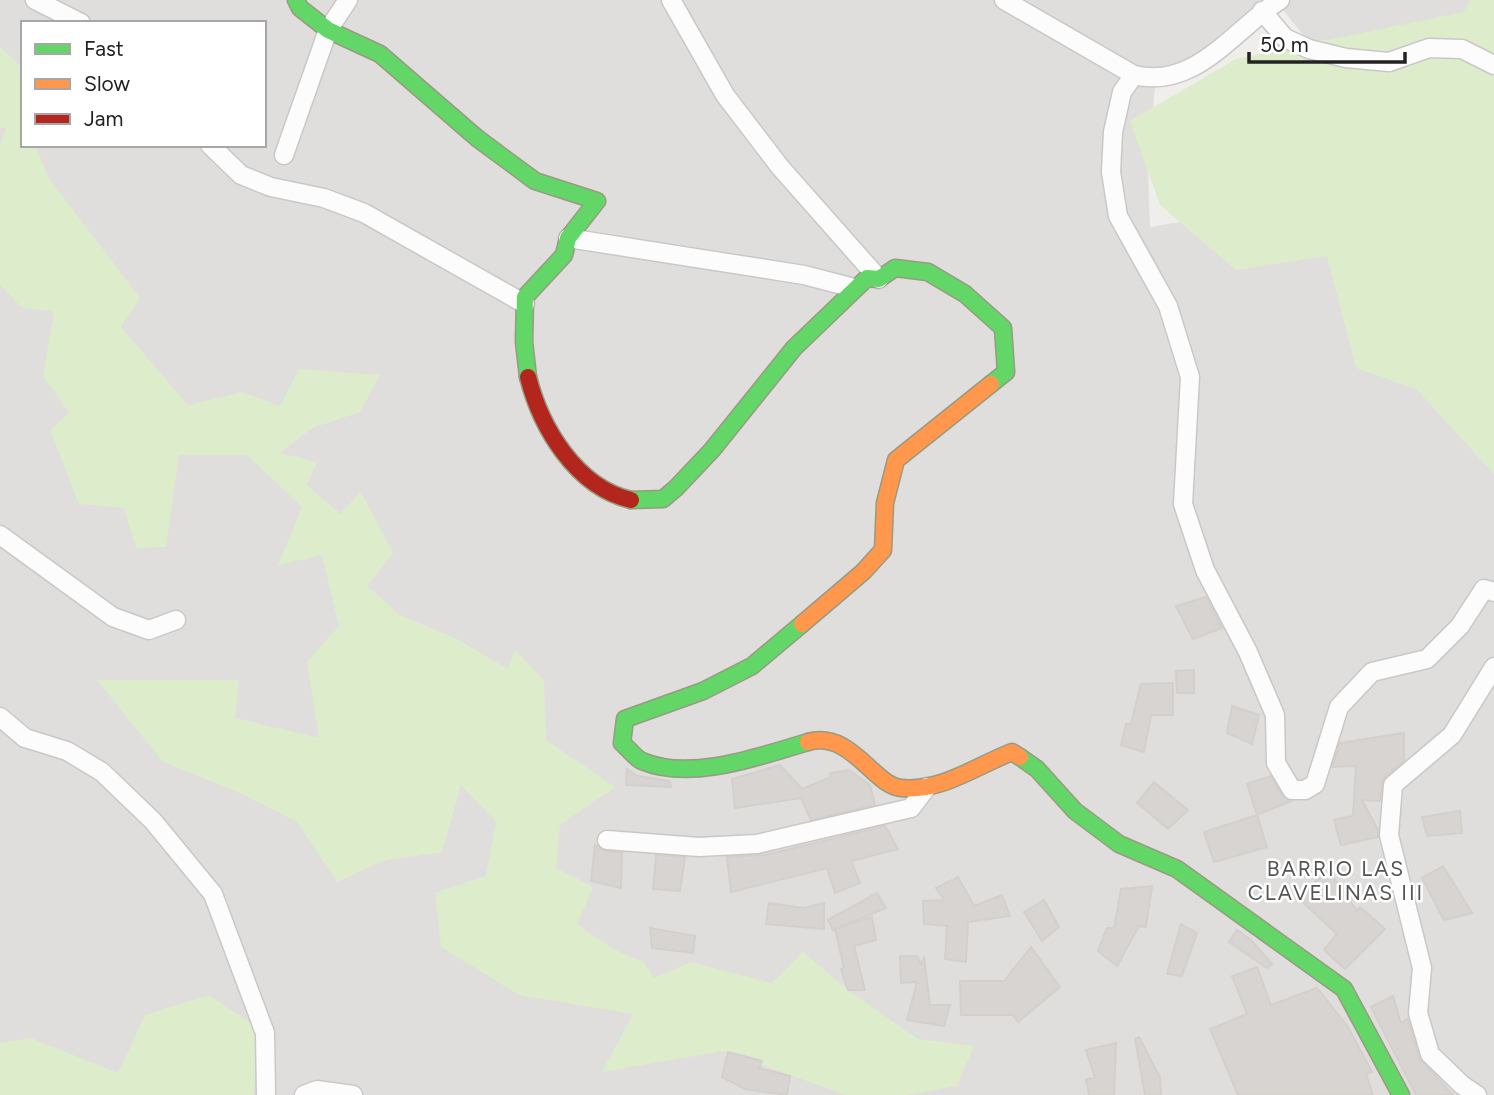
<svg xmlns="http://www.w3.org/2000/svg" width="1494" height="1095" viewBox="0 0 1494 1095" font-family="Figtree,sans-serif">
<style>
.residential{fill:#dfdedc;fill-rule:evenodd}
.grass{fill:#ddeccb}
.building{fill:#d7d4d2;stroke:#d3d0cc;stroke-width:2}
.lines{fill:none;stroke-linecap:round;stroke-linejoin:round}
.street-casing{stroke:#c9c8c7;stroke-width:21}
.fast-casing{stroke:#999a82;stroke-width:19}
.slow-casing{stroke:#999a82;stroke-width:19}
.jam-casing{stroke:#999a82;stroke-width:19}
.street{stroke:#fdfcfc;stroke-width:18}
.fast{stroke:#63d668;stroke-width:16}
.slow{stroke:#ff974d;stroke-width:16}
.jam{stroke:#b3261e;stroke-width:16}
.labels{text-anchor:middle;dominant-baseline:central;stroke-width:5;stroke-linejoin:round;paint-order:stroke}
.neighbourhood-label{font-size:21px;letter-spacing:2px;fill:#555;stroke:#fff}
</style>
<rect width="100%" height="100%" fill="#f0eeeb"/>
<!-- residential -->
<path class="residential" d="M 0,0 L 1273,0 L 1205,53 L 1156,73 L 1148,170 L 1150,227 L 1235,213 L 1320,217 L 1494,416 L 1494,1095 L 0,1095 ZM 23,23 L 264,23 L 264,145 L 23,145 Z
M 1275,0 L 1494,0 L 1494,78 L 1375,39 L 1308,41 Z"/>
<!-- grass -->
<path class="grass" d="M 1471,0 L 1494,0 L 1494,474 L 1416,389 L 1356,368 L 1327,256 L 1236,270 L 1160,205 L 1130,121 L 1236,59 L 1463,12 Z
M 0,47 L 23,68 L 23,145 L 35,145 L 48,177 L 140,298 L 121,327 L 188,405 L 243,392 L 280,406 L 299,369 L 380,375 L 360,412 L 312,428 L 280,453 L 317,462 L 307,485 L 340,514 L 361,492 L 393,553 L 367,586 L 400,615 L 457,639 L 508,669 L 515,650 L 544,680 L 546,740 L 615,787 L 560,825 L 556,868 L 593,887 L 577,924 L 613,949 L 644,962 L 654,978 L 691,962 L 772,983 L 803,952 L 853,994 L 918,1039 L 974,1046 L 957,1086 L 907,1095 L 846,1095 L 723,1051 L 602,1072 L 633,1014 L 519,995 L 441,947 L 435,893 L 486,876 L 496,822 L 461,785 L 442,852 L 382,861 L 337,882 L 297,822 L 242,794 L 162,761 L 97,680 L 239,680 L 235,718 L 319,738 L 307,662 L 339,626 L 322,555 L 278,565 L 302,507 L 247,455 L 179,455 L 166,547 L 136,548 L 124,508 L 79,504 L 50,430 L 69,413 L 43,376 L 54,311 L 22,308 L 0,285 L 0,145 L 6,128 L 0,128 Z
M 209,995 L 265,1033 L 253,1095 L 0,1095 L 0,1043 L 31,1038 L 118,1073 L 145,1015 Z"/>
<!-- building -->
<path class="building" d="M 1206,597 L 1222,628 L 1193,639 L 1176,606 Z
M 1194,670 L 1194,693 L 1177,693 L 1176,671 Z
M 1173,683 L 1173,715 L 1151,715 L 1144,752 L 1121,745 L 1126,724 L 1131,724 L 1141,684 Z
M 1232,706 L 1259,715 L 1252,744 L 1227,733 Z
M 1404,733 L 1404,761 L 1383,779 L 1380,801 L 1362,800 L 1378,830 L 1378,837 L 1341,845 L 1334,820 L 1353,816 L 1356,766 L 1332,767 L 1340,743 Z
M 780,765 L 802,789 L 831,777 L 830,773 L 849,770 L 870,785 L 875,805 L 811,820 L 801,798 L 735,808 L 732,779 Z
M 627,769 L 638,776 L 669,781 L 671,787 L 626,785 Z
M 1271,776 L 1283,796 L 1291,801 L 1257,815 L 1247,784 Z
M 1154,782 L 1188,810 L 1168,829 L 1137,803 Z
M 1460,811 L 1462,833 L 1427,836 L 1422,817 Z
M 1257,815 L 1267,847 L 1214,862 L 1204,832 Z
M 885,826 L 898,849 L 851,861 L 860,883 L 835,893 L 827,868 L 731,892 L 727,857 L 765,855 Z
M 595,845 L 605,851 L 622,853 L 621,888 L 591,881 Z
M 656,855 L 685,857 L 680,891 L 653,889 Z
M 1443,866 L 1472,913 L 1444,920 L 1422,878 Z
M 1329,871 L 1357,911 L 1360,907 L 1385,929 L 1345,969 L 1324,950 L 1337,934 L 1296,896 Z
M 958,877 L 974,906 L 1002,895 L 1010,916 L 968,922 L 966,962 L 945,959 L 947,926 L 924,924 L 923,901 L 944,900 L 936,888 Z
M 1152,886 L 1146,927 L 1139,926 L 1117,966 L 1098,951 L 1107,928 L 1114,928 L 1121,889 Z
M 877,893 L 886,908 L 833,930 L 828,920 Z
M 1044,900 L 1059,927 L 1042,941 L 1024,912 Z
M 769,903 L 804,908 L 824,903 L 824,929 L 766,924 Z
M 872,917 L 876,940 L 854,946 L 865,990 L 848,990 L 841,969 L 844,968 L 835,929 Z
M 1181,924 L 1197,933 L 1182,976 L 1167,974 Z
M 650,928 L 695,936 L 693,953 L 652,948 Z
M 1237,930 L 1251,940 L 1272,964 L 1267,968 L 1229,942 Z
M 1031,947 L 1060,987 L 1018,1022 L 1013,1015 L 961,1015 L 960,981 L 1004,981 Z
M 900,956 L 917,956 L 921,964 L 924,958 L 930,1005 L 950,1005 L 944,1026 L 907,1020 L 917,982 L 901,983 Z
M 1257,967 L 1271,1005 L 1317,988 L 1348,1027 L 1372,1072 L 1366,1074 L 1373,1095 L 1238,1095 L 1210,1029 L 1247,1014 L 1232,976 Z
M 1393,996 L 1401,1023 L 1407,1019 L 1410,1026 L 1419,1058 L 1453,1095 L 1416,1095 L 1371,1007 Z
M 1139,1037 L 1160,1077 L 1161,1095 L 1145,1095 L 1135,1039 Z
M 1116,1043 L 1114,1095 L 1089,1095 L 1086,1079 L 1095,1078 L 1086,1050 Z
M 728,1052 L 762,1061 L 759,1068 L 790,1076 L 787,1095 L 745,1089 L 722,1077 Z"/>
<g class="lines">
<defs>
<path id="street" d="M 35,0 L 81,23
M 671,0 L 725,95 L 780,167 L 879,279
M 1004,0 L 1134,75 C 1196,90 1234,29 1280,0
M 1262,11 L 1285,38 L 1309,49 L 1346,58 L 1389,62 L 1429,48 L 1462,49 L 1494,65
M 1134,75 L 1122,92 L 1113,132 L 1111,172 L 1118,216 L 1168,306 L 1190,377 L 1183,504 L 1205,570 L 1248,652 L 1275,715 L 1276,763 L 1292,790 L 1305,790 L 1315,784 L 1339,707 L 1372,672 L 1427,659 L 1460,626 L 1484,589 L 1494,592
M 210,145 L 241,175 L 271,187 L 324,198 L 364,213 L 525,304
M 284,155 L 328,30 L 348,0
M 568,238 L 804,275 L 854,288
M 0,535 L 113,617 L 149,630 L 176,620
M 0,717 L 25,738 L 67,751 L 102,772 L 153,821 L 213,894 L 265,1033 L 266,1095
M 607,840 L 699,847 L 757,844 L 911,808 L 927,787
M 304,1095 L 317,1090 L 353,1095
M 1477,1095 L 1462,1085 L 1430,1054 L 1418,1013 L 1422,968 L 1389,835 L 1393,785 L 1452,735 L 1494,667"/>
<path id="fast" d="M 296,0 L 300,8 L 328,30 L 380,54 L 477,138 L 535,181 L 597,201 L 568,238 L 564,255 L 525,297 L 524,342 L 528,377
M 631,500 L 663,499 L 676,488 L 712,450 L 794,348 L 867,278 L 879,279 L 895,268 L 928,272 L 965,294 L 1003,328 L 1006,372 L 991,384
M 802,624 L 752,666 L 703,691 L 625,719 L 622,743 C 628,748 635,758 642,761 C 691,782 760,756 808,742
M 1020,757 L 1037,769 L 1075,811 L 1119,844 L 1177,869 L 1344,989 L 1401,1095"/>
<path id="slow" d="M 802,624 L 863,572 L 883,550 L 885,503 L 896,460 L 991,384
M 808,742 C 851,730 873,785 901,788 C 941,792 976,766 1012,752 L 1020,757"/>
<path id="jam" d="M 528,377 C 541,428 576,487 631,500"/>
</defs>
<!-- street casing -->
<use href="#street" class="street-casing"/>
<!-- fast casing -->
<use href="#fast" class="fast-casing"/>
<!-- slow casing -->
<use href="#slow" class="slow-casing"/>
<!-- jam casing -->
<use href="#jam" class="jam-casing"/>
<!-- street -->
<use href="#street" class="street"/>
<!-- fast -->
<use href="#fast" class="fast"/>
<!-- slow -->
<use href="#slow" class="slow"/>
<!-- jam -->
<use href="#jam" class="jam"/>
</g>
<g class="labels">
<!-- neighbourhood labels -->
<g class="neighbourhood-label">
<text x="1336" y="868">BARRIO LAS<tspan x="1336" dy="24">CLAVELINAS III</tspan></text>
</g>
</g>
<!-- legend -->
<rect x="21" y="21" width="245" height="126" fill="#ffffff" stroke="#a7a7a7" stroke-width="2"/>
<rect x="35" y="44" width="35" height="10" fill="#63d668" stroke="#a7a7a7" stroke-width="2"/>
<text x="84" y="56" font-size="21" fill="#222222">Fast</text>
<rect x="35" y="79" width="35" height="10" fill="#ff974d" stroke="#a7a7a7" stroke-width="2"/>
<text x="84" y="91" font-size="21" fill="#222222">Slow</text>
<rect x="35" y="114" width="35" height="10" fill="#b3261e" stroke="#a7a7a7" stroke-width="2"/>
<text x="84" y="126" font-size="21" fill="#222222">Jam</text>
<!-- scale -->
<path d="M1249 52v10h156v-10" fill="none" stroke="#222222" stroke-width="3.5"/>
<text x="1260" y="52" font-size="21" fill="#222222" stroke="#ffffff" stroke-width="5" paint-order="stroke">50 m</text>
</svg>
